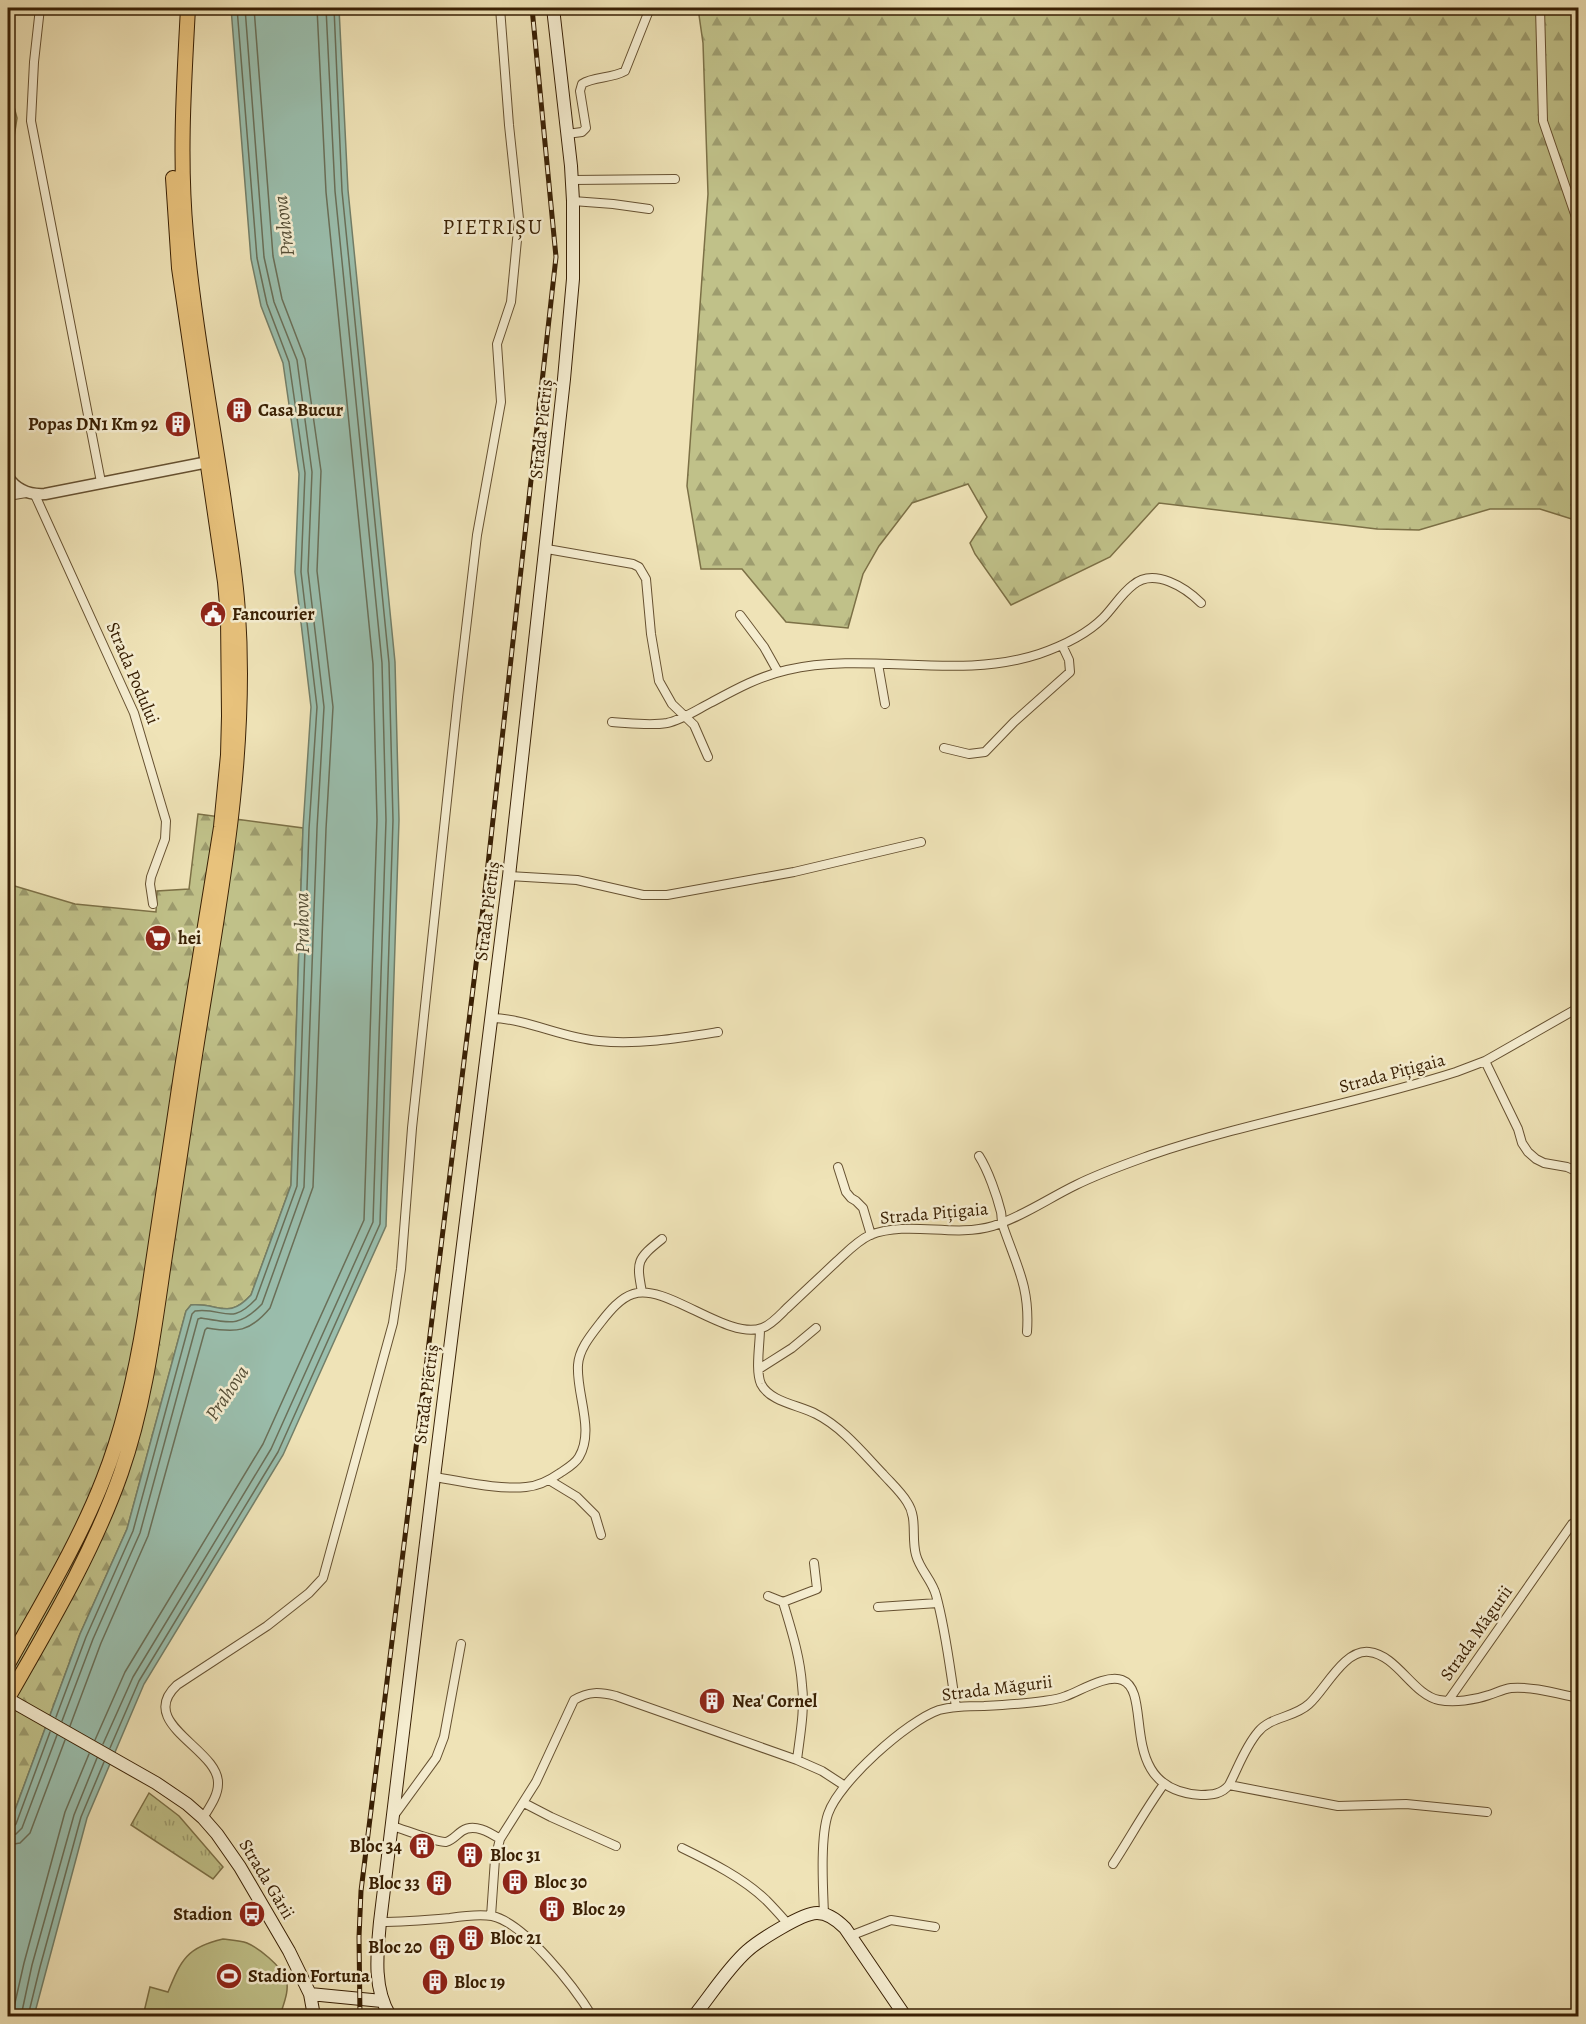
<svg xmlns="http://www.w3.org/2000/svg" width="1586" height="2024" viewBox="0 0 1586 2024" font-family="Alegreya,serif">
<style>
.green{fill:#c0c189;stroke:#7c7046;stroke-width:1.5}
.forest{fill:url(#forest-firs);stroke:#7c7046;stroke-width:1.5}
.park{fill:url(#park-tufts);stroke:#7c7046;stroke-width:1.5}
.water{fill:#9abead;stroke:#737f69;stroke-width:1.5}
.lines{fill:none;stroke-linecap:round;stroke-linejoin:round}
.shore{stroke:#6a6f58;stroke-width:1.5}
.minor-casing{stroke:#665131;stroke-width:10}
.tertiary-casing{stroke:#665131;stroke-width:13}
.secondary-casing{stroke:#392004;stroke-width:14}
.trunk-casing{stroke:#392004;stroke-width:16}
.minor{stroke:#f5edd0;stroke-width:8}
.tertiary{stroke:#f5edd0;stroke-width:10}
.secondary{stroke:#f5edd0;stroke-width:12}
.trunk{stroke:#e8c27c;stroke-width:14}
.rail-casing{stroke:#392004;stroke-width:5}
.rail{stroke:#f5edd0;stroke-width:3;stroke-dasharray:9;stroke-linecap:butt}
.labels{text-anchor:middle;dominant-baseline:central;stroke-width:5;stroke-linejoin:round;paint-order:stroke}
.poi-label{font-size:18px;font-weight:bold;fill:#392004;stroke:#f5edd0;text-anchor:start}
.street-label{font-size:18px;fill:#392004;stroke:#f5edd0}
.water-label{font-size:20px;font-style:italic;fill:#564f37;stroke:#f5edd0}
.quarter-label{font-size:21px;letter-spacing:1.5px;fill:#392004;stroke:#f5edd0}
</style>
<defs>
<pattern id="forest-firs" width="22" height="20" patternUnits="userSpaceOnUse" patternTransform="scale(1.5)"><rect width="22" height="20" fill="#c0c189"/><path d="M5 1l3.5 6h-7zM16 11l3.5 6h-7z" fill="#9d9c6e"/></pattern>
<pattern id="park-tufts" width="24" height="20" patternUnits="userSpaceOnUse" patternTransform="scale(1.5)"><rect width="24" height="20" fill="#c0c189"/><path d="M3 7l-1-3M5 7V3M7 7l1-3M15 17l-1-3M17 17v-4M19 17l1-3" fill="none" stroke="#9d9c6e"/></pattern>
</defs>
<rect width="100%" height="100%" fill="#efe3b7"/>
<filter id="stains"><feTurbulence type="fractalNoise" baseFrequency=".00333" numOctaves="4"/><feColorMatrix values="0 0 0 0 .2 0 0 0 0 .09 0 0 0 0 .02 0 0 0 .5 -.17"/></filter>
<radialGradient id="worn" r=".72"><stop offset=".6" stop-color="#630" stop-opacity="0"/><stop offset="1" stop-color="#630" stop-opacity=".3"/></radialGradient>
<!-- green -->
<path class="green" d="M 223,1939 C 231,1940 240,1940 247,1943 C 259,1948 281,1966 286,1979 C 290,1990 283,2005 280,2016 L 143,2016 L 150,1987 L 168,1992 C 181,1960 187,1947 223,1939 Z"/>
<!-- forest -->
<path class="forest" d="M 698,8 L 1578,8 L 1578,521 L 1540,509 L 1490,509 L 1419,530 L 1377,529 L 1159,503 L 1110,557 L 1011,605 L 975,554 L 970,543 L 987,517 L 968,484 L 912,503 L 879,546 L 863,574 L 848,628 L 786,622 L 742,569 L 701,569 L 687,486 L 708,194 L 703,43 Z
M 8,84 L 17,118 L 8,176 Z
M 198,814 L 303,828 L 291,1185 L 251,1295 C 228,1320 220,1303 191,1305 L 186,1311 L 127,1529 L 80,1634 L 8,1829 L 8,884 L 75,904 L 156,912 L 157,891 L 189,889 Z"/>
<!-- park -->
<path class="park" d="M 149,1793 L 179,1816 L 223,1867 L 213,1879 L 131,1825 Z"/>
<!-- water -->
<path class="water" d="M 231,8 L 339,8 L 348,190 L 395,662 L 399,820 L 386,1226 L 283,1455 L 144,1684 L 87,1818 L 34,2016 L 8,2016 L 8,1829 L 80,1634 L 127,1529 L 186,1311 L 191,1305 C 220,1303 228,1320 251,1295 L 291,1185 L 303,828 L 311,707 L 295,572 L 299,474 L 283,363 L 261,306 L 251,259 Z"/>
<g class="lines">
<!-- shore -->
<path class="shore" d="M 56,1717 L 86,1637 L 133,1531 L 192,1314 L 195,1311 C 224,1307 230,1327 256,1299 L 297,1186 L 309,829 L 317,707 L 301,572 L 305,473 L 289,362 L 267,304 L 257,258 L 237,8
M 62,1721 L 93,1639 L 140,1533 L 198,1319 L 201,1318 C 230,1323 240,1327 262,1304 L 304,1187 L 317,829 L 324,707 L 308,571 L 312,472 L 297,360 L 274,302 L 264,257 L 245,8
M 70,1726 L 101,1643 L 148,1536 L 205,1330 L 207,1328 C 237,1333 250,1332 270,1308 L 313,1187 L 326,829 L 333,707 L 317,571 L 321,471 L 305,359 L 282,299 L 273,256 L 254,8
M 95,1740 L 125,1672 L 263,1444 L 364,1220 L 377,820 L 373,664 L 326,192 L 317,8
M 103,1744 L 133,1677 L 271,1449 L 373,1222 L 386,820 L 382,663 L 335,191 L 326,8
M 110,1748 L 139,1681 L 278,1452 L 380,1224 L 393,820 L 389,663 L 342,191 L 334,8
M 8,1828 L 12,1828 L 16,1824 L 50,1732
M 8,1836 L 16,1834 L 22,1828 L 57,1735
M 8,1845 L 20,1843 L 30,1833 L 65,1740
M 12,2016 L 24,1963 L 65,1812 L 89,1754
M 21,2016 L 32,1965 L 74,1815 L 97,1758
M 28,2016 L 40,1967 L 81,1817 L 104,1762"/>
<defs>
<path id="minor" d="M 40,8 L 34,62 L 31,121 L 101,482
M 1540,8 L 1543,121 L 1578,223
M 567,134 L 582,132 L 586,128 L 580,91 L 582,84 C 594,76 611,79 625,71 L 650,8
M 572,180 L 675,179
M 573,201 L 613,204 L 649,209
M 8,494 L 14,495 L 26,493
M 35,495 L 134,713 L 166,821 L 165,839 L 151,877 L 150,884 L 153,904
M 547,549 L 633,564 L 639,567 L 646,579 L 651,634 L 659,681 L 672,704 L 694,725 L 708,757
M 740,615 L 764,647 L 778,672
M 878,664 L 885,704
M 612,722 C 630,723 649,726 667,723 C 682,720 698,709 712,702 C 736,689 760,676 787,670 C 870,651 957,681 1039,654 C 1062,646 1086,635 1103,618 C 1113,608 1121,594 1133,585 C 1154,567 1186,588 1201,603
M 944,748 L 969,754 L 985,752 L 1014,722 L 1070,672 L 1069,660 L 1062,645
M 509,876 L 577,880 L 643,895 L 667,895 L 794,872 L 921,842
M 492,1018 C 528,1019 562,1038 599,1041 C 638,1045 680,1038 718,1032
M 1485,1061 L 1518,1129 L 1522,1143 L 1528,1152 L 1536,1159 L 1544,1163 L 1567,1167 L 1578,1172
M 979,1156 C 988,1170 997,1196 1001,1212 C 1002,1217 1001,1221 1003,1226 C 1017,1267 1030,1287 1027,1332
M 838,1167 L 846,1192 L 851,1198 L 856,1201 L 863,1208 L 871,1235
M 642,1292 C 636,1261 637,1259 662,1239
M 760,1329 C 760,1344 755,1371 761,1384 C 770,1402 799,1405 816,1414 C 842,1427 863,1453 883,1474 C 891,1483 901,1492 907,1502 C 918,1518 911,1537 916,1555 C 920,1570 932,1580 936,1595 C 946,1631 950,1670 956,1707
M 759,1369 L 792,1348 L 816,1328
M 434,1477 C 462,1481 497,1490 526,1487 C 539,1486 550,1480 560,1473 C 566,1469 575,1464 579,1457 C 595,1430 576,1394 578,1365 C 579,1349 591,1335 601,1322 C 609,1312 620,1298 633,1294 C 665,1282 728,1341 762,1328 C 771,1325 779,1316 786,1309 C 803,1293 819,1278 836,1262 C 846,1253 857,1241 870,1235 C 909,1220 953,1238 993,1226 C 1022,1217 1049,1198 1076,1185 C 1100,1173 1126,1164 1151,1155 C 1251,1121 1356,1104 1456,1072 L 1485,1061 L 1578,1008
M 549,1480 L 577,1497 L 595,1515 L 601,1535
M 768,1596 L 783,1602 L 817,1589 L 814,1563
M 783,1602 C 791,1629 800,1656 802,1685 C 805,1710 800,1735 797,1760
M 878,1607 L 938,1603
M 1448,1701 L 1572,1524 L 1578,1520
M 1229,1785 L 1338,1806 L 1406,1804 L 1487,1812
M 524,1803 L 551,1817 L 616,1846
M 393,1817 L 436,1758 L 444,1737 L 461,1644
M 203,1818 C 209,1808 218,1796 218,1784 C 220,1749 135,1724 177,1685 L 267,1626 L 309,1593 L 323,1578 L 393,1323 L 401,1269 L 412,1128 L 458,697 L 477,535 L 501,402 L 497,344 L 511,302 L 519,219 L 509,125 L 500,8
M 392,1826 C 403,1829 437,1843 446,1842 C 453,1840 456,1835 462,1831 C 474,1823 489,1832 500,1839
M 682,1848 C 711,1862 743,1878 766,1900 C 774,1908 781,1916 789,1925
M 1113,1864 C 1130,1838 1145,1810 1164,1784
M 824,1914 C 823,1888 820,1838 828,1814 C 839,1782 907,1721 939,1710 C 954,1706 970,1706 984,1706 C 1004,1705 1024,1704 1044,1701 C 1051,1700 1059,1699 1066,1696 C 1080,1691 1107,1674 1122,1680 C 1155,1692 1114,1790 1201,1795 C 1212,1795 1222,1794 1229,1785 C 1238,1768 1245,1747 1258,1732 C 1271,1716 1294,1718 1309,1704 C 1325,1690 1344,1649 1369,1652 C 1397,1655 1413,1695 1439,1700 C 1454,1703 1475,1700 1489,1695 C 1496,1693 1503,1689 1511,1688 C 1531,1686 1559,1694 1578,1698
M 491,1916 L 495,1859 L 500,1839 L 536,1782 L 574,1700 C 589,1691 600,1692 616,1696 L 797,1760 L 822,1771 L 845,1786
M 380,1922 C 404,1922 427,1920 450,1918 C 463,1916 479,1914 492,1916 C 525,1923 575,1988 592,2016
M 850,1936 L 891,1920 L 935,1927"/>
<path id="tertiary" d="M 8,477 C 17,491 30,495 45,494 L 208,462"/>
<path id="secondary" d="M 8,1699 L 156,1783 L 187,1804 L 203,1818 L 217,1834 L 240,1867 L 289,1951 L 310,1994 L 314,2016
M 310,1994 L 382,2001
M 390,2016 C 373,1988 377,1954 380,1922 L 434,1477 L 509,876 L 564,379 L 573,279 L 573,201 L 571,166 L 553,8
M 694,2016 C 711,1995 727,1969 747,1951 C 758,1941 802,1913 817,1913 C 828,1913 838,1921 845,1928 L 905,2016"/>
<path id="trunk" d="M 8,1664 C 41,1604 78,1544 103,1480 C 124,1427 136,1372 145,1316 L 182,1068 L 221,827 L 228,755 L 229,716 L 228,617 L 225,582 L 179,268 L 173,178
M 8,1698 C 49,1626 93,1553 121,1473 C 144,1407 153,1338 163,1269 C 172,1209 181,1148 190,1088 C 213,930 249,774 238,613 C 236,575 229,538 224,501 C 211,412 194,323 186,234 C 179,158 184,83 188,8"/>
</defs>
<!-- minor casing -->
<use href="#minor" class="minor-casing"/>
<!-- tertiary casing -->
<use href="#tertiary" class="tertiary-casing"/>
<!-- secondary casing -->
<use href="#secondary" class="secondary-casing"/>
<!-- trunk casing -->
<use href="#trunk" class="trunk-casing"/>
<!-- minor -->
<use href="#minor" class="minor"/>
<!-- tertiary -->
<use href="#tertiary" class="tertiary"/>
<!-- secondary -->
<use href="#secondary" class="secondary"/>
<!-- trunk -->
<use href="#trunk" class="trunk"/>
<defs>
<path id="rail" d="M 360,2016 L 359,1937 L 361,1891 L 484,900 L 556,257 L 532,8"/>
</defs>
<!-- rail casing -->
<use href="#rail" class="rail-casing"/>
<!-- rail -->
<use href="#rail" class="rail"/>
</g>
<!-- icons -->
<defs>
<symbol id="building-disc" viewBox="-11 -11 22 22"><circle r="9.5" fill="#8f2418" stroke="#f5edd0"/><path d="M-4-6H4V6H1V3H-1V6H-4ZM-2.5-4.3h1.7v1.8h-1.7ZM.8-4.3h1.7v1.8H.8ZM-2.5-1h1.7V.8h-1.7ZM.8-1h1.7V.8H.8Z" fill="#fff"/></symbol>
<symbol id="civic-disc" viewBox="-11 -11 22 22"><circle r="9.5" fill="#8f2418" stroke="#f5edd0"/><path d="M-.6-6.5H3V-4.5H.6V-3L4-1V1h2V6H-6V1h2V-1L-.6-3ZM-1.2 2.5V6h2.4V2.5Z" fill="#fff"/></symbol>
<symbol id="supermarket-disc" viewBox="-11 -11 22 22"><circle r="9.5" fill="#8f2418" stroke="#f5edd0"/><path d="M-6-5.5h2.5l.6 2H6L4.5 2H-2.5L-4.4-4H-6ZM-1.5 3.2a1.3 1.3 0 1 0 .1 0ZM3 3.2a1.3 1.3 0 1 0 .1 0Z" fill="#fff"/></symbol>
<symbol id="bus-disc" viewBox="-11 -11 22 22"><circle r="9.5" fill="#8f2418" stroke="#f5edd0"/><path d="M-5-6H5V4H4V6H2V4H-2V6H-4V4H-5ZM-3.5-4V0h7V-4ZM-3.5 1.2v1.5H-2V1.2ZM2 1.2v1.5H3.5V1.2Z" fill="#fff"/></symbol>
<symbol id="stadium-disc" viewBox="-11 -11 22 22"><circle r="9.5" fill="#8f2418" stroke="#f5edd0"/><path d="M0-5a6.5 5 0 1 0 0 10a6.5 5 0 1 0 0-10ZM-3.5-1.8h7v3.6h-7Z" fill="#fff"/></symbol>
</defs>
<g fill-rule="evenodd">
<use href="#building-disc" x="224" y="395" width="30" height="30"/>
<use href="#building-disc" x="163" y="409" width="30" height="30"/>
<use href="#civic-disc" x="198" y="599" width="30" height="30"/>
<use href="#supermarket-disc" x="143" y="923" width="30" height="30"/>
<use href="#building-disc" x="697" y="1686" width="30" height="30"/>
<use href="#building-disc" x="407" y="1831" width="30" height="30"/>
<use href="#building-disc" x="455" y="1840" width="30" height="30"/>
<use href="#building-disc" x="500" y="1867" width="30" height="30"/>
<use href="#building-disc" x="424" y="1868" width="30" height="30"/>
<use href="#building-disc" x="537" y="1894" width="30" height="30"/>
<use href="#bus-disc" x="237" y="1899" width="30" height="30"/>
<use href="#building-disc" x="456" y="1923" width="30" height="30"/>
<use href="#building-disc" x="427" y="1932" width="30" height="30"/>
<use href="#stadium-disc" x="214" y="1961" width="30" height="30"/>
<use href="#building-disc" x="420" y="1967" width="30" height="30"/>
</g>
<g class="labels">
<!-- poi labels -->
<g class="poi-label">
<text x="258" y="410">Casa Bucur</text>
<text x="158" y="424" text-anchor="end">Popas DN1 Km 92</text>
<text x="232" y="614">Fancourier</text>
<text x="178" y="938">hei</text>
<text x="732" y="1701">Nea' Cornel</text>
<text x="402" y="1846" text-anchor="end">Bloc 34</text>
<text x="490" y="1855">Bloc 31</text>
<text x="534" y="1882">Bloc 30</text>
<text x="420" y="1883" text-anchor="end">Bloc 33</text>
<text x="572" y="1909">Bloc 29</text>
<text x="232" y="1914" text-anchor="end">Stadion</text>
<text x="490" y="1938">Bloc 21</text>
<text x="422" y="1947" text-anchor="end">Bloc 20</text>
<text x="248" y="1976">Stadion Fortuna</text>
<text x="454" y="1982">Bloc 19</text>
</g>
<!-- street labels -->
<g class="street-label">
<text transform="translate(541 429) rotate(-84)">Strada Pietriș</text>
<text transform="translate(133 673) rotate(67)">Strada Podului</text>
<text transform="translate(487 911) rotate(-83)">Strada Pietriș</text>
<text transform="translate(1392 1073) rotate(-15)">Strada Pițigaia</text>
<text transform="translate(934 1213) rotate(-5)">Strada Pițigaia</text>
<text transform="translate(426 1394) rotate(-83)">Strada Pietriș</text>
<text transform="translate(1476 1633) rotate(-55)">Strada Măgurii</text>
<text transform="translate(997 1688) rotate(-7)">Strada Măgurii</text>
<text transform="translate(267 1879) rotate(59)">Strada Gării</text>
</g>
<!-- water labels -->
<g class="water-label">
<text transform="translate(284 226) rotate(-97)">Prahova</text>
<text transform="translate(302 923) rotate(-91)">Prahova</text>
<text transform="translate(227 1393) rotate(-56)">Prahova</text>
</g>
<!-- quarter labels -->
<g class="quarter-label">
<text x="493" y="227">PIETRIȘU</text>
</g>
</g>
<!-- margin -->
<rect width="1586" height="2024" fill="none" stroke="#efe3b7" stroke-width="30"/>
<rect x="9" y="9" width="1568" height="2006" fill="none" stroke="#392004" stroke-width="3"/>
<rect x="15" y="15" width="1556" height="1994" fill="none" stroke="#392004" stroke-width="1.5"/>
<rect width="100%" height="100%" filter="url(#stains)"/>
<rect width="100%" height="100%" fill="url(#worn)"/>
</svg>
